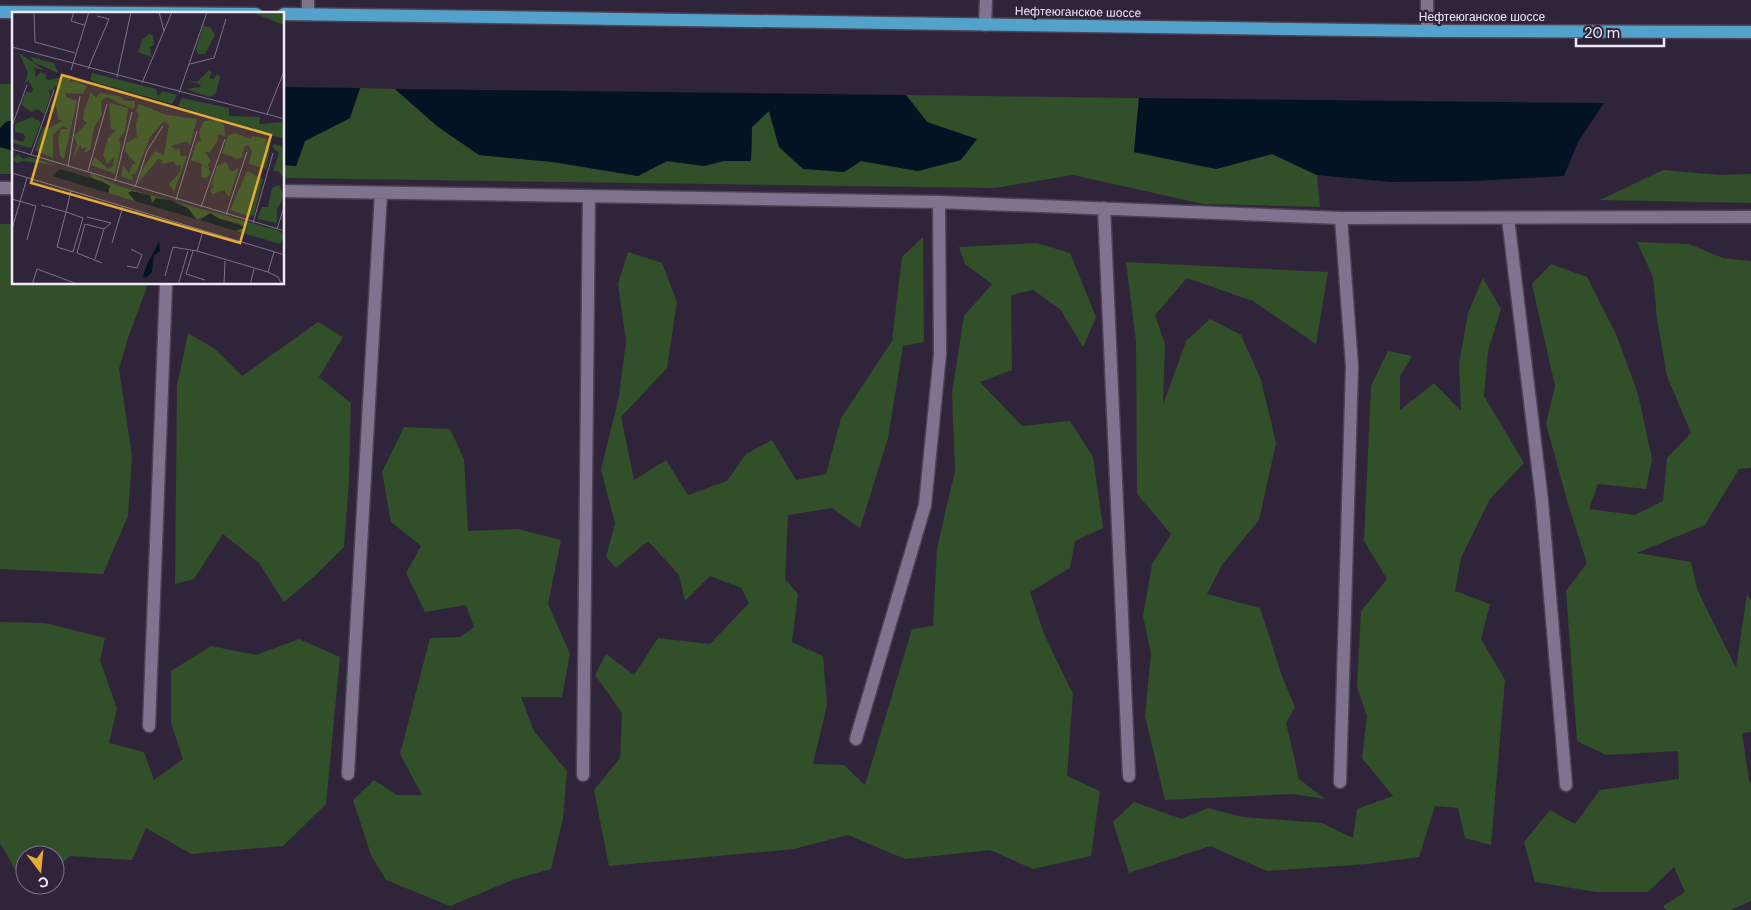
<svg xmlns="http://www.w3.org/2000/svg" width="1751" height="910" viewBox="0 0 1751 910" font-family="'DM Sans',sans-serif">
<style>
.green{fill:#314f29}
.water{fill:#031323}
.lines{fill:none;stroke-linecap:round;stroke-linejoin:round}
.service-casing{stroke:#4c4254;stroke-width:15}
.primary-casing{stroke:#4c4254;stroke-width:15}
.service{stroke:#80738d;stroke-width:12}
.primary{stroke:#53a2cc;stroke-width:12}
.labels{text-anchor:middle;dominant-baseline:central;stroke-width:4.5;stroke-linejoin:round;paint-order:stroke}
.street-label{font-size:12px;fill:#f0e8f7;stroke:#30243a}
.inset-road{fill:none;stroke:#7d7286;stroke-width:1}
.view{fill:#e5ad35;fill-opacity:0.15;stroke:#e5ad35;stroke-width:2.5}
.inset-edge{fill:none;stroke:#f0e8f7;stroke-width:2.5}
</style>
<rect width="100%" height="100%" fill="#30243a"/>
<!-- green -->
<path class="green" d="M 0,84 L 14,84 L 14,120 L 6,122 L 0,128 Z
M 360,88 L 395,89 L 437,126 L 479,155 L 553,162 L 638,176 L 667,161 L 704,166 L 724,161 L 751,161 L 752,127 L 769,111 L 779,147 L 844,172 L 861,161 L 918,171 L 927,122 L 906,95 L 1139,98 L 1134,152 L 1216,169 L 1272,154 L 1317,175 L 1320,207 L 1203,204 L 1073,175 L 995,188 L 284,178 L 284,165 L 296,166 L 305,141 L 350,118 Z
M 0,147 L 14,151 L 14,174 L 0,174 Z
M 1663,170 L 1720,175 L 1751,174 L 1751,203 L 1600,200 Z
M 0,224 L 14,224 L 14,284 L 148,284 L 128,338 L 119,369 L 132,456 L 128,516 L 103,574 L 0,569 Z
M 923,237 L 924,342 L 903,346 L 888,438 L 860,528 L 832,508 L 788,515 L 785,579 L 798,594 L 792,642 L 823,656 L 827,705 L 813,764 L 844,765 L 865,785 L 912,629 L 933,626 L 937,548 L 955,471 L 952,393 L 964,316 L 992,284 L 965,264 L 959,247 L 1037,243 L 1070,253 L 1096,317 L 1083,347 L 1060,309 L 1033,290 L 1011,295 L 1012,370 L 980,382 L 1022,426 L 1070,421 L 1093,457 L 1103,528 L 1075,541 L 1070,568 L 1030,592 L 1044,634 L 1073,694 L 1067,776 L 1100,791 L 1091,856 L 1033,869 L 990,850 L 905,859 L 848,835 L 794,849 L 609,866 L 594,790 L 620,758 L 622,713 L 595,675 L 606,654 L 634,675 L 658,638 L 710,644 L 749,603 L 741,588 L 710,576 L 685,601 L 679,575 L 648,541 L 616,568 L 606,557 L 615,523 L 601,470 L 619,396 L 626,341 L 618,284 L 628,252 L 662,263 L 677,302 L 667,368 L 621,417 L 634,480 L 666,460 L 688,495 L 727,481 L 746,454 L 772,440 L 796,480 L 826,474 L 841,418 L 892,341 L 902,257 Z
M 1637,242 L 1689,244 L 1723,258 L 1751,261 L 1751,468 L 1739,469 L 1705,525 L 1637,553 L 1691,562 L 1697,589 L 1736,668 L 1747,594 L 1751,600 L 1751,732 L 1742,733 L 1749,780 L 1751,783 L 1751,901 L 1731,910 L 1666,910 L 1663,906 L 1685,892 L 1674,867 L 1648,892 L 1596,892 L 1535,882 L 1524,842 L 1550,810 L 1575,824 L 1600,790 L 1679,779 L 1678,751 L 1606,755 L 1577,741 L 1566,591 L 1587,563 L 1568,504 L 1546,424 L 1555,386 L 1532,284 L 1551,264 L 1587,277 L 1616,334 L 1638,394 L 1652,459 L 1646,489 L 1598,484 L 1589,509 L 1635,515 L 1663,501 L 1667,458 L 1691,433 L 1667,376 L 1657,319 L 1653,277 Z
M 1126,262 L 1328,272 L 1316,344 L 1253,301 L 1187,278 L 1155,315 L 1165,344 L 1163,405 L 1186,341 L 1210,319 L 1241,335 L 1261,380 L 1276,443 L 1259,520 L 1222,565 L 1207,594 L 1260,608 L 1282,676 L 1295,707 L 1286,723 L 1299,779 L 1325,799 L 1293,794 L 1165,800 L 1145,716 L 1151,653 L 1143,616 L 1152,564 L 1171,534 L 1137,494 L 1136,341 Z
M 1483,278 L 1501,309 L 1488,351 L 1484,396 L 1524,463 L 1490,499 L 1461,558 L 1455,591 L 1490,604 L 1481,639 L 1505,680 L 1491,845 L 1465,838 L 1458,808 L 1435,806 L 1419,857 L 1368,864 L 1267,871 L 1210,846 L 1129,873 L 1113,822 L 1134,802 L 1182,819 L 1208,808 L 1243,817 L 1322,823 L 1353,838 L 1357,809 L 1393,796 L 1362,758 L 1367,716 L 1357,687 L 1361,611 L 1387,579 L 1364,541 L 1371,386 L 1388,351 L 1412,356 L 1400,376 L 1400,410 L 1434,383 L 1461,411 L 1459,364 L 1468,313 Z
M 318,322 L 343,337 L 319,377 L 351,403 L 349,481 L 344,547 L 316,575 L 284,602 L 259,563 L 223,534 L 194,579 L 175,584 L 177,386 L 188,333 L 215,349 L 242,376 Z
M 404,427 L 450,429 L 464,459 L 468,531 L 518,529 L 561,540 L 548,604 L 570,654 L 562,697 L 521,697 L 534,731 L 567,771 L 563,818 L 551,869 L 515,879 L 450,906 L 386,880 L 371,855 L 353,800 L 374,780 L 397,795 L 422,795 L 400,754 L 430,638 L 460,637 L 474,627 L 466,605 L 425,612 L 406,573 L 421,546 L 391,522 L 382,472 Z
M 0,622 L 45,623 L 105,638 L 100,660 L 117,709 L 109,743 L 144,752 L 154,780 L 183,759 L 171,723 L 171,671 L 211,646 L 256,655 L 299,639 L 340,657 L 326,804 L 283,846 L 191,854 L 146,828 L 132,860 L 70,856 L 55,869 L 55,855 L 25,855 L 25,872 L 15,869 L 0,843 Z"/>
<!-- water -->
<path class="water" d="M 284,87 L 360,88 L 350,118 L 305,141 L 296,166 L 284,165 Z
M 395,89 L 906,95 L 927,122 L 977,139 L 961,160 L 918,171 L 861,161 L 844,172 L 803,169 L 779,147 L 769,111 L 752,127 L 751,161 L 724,161 L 704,166 L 667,161 L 638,176 L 553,162 L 479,155 L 437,126 Z
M 1139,98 L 1604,103 L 1578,142 L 1564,176 L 1474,181 L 1390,182 L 1317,175 L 1272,154 L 1216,169 L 1134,152 Z
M 14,120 L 14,151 L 0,147 L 0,128 L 6,122 Z"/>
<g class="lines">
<defs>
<path id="service" d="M 308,0 L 308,14
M 1427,0 L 1427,31
M 985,25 L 986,0
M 0,188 L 14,188
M 284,191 L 939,202 L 1341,218 L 1751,217
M 1104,208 L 1129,776
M 1508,218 L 1542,501 L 1566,785
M 149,726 L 166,284
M 856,739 L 925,505 L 940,354 L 939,202
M 348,774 L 381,193
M 583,775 L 589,196
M 1340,782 L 1352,366 L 1341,218"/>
<path id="primary" d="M 0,12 L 256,14
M 284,14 L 1427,31 L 1751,32"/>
</defs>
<!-- service casing -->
<use href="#service" class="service-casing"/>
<!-- primary casing -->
<use href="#primary" class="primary-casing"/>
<!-- service -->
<use href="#service" class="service"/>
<!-- primary -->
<use href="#primary" class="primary"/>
</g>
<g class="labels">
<!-- street labels -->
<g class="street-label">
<text transform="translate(1078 12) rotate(1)">Нефтеюганское шоссе</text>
<text x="1482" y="17">Нефтеюганское шоссе</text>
</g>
</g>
<!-- overview -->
<g transform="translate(12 12)">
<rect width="272" height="272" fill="#30243a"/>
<path d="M 246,0 L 272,1 L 272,13 L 244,2 ZM 191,14 L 198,15 L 203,23 L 193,42 L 186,42 L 184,37 ZM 137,22 L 141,23 L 142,33 L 138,35 L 139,45 L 126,40 L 130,28 ZM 7,41 L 32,58 L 22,56 L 24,65 L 29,60 L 35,63 L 33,66 L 36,68 L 59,63 L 58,71 L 62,69 L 75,74 L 71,82 L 54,81 L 54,85 L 65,89 L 52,147 L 48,144 L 46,128 L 49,117 L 56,117 L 51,114 L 41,122 L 41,146 L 23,138 L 31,115 L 37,116 L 51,109 L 46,107 L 44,93 L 40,101 L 38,95 L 46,79 L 44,74 L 40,79 L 34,78 L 38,80 L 38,85 L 32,102 L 25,97 L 20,100 L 9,93 L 14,80 L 19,81 L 21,77 L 16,68 L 12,73 L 16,61 ZM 19,45 L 42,51 L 46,61 L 21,50 ZM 197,58 L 200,60 L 197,66 L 202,67 L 205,62 L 208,65 L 204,81 L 198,85 L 174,77 L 188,75 L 189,73 L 176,68 L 185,70 ZM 80,61 L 144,77 L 146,84 L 151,79 L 165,83 L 160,92 L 82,70 L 78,67 ZM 79,80 L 84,86 L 88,81 L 107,84 L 113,89 L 123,89 L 123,95 L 120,97 L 95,85 L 89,89 L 90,103 L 82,115 L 78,138 L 72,141 L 75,135 L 70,137 L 68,133 L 61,147 L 65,133 L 62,124 L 75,111 L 71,108 L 72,99 ZM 170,86 L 217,96 L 217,104 L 248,105 L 247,112 L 272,110 L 272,127 L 166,94 ZM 97,91 L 116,96 L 113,119 L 107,128 L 109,133 L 103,162 L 79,153 L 83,145 L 96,157 L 101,154 L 102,145 L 95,152 L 91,143 L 96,126 L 104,119 L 99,116 ZM 127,92 L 155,103 L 185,107 L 178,133 L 175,129 L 159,134 L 163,138 L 167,136 L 169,144 L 175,144 L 162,180 L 157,172 L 168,160 L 169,153 L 164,154 L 162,149 L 151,152 L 149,147 L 146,147 L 126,171 L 129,159 L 143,139 L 152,143 L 157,113 L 152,109 L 138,125 L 124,161 L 119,163 L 122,169 L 109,164 L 111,153 L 117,161 L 120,152 L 124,152 L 113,139 L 114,131 L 125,125 L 124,112 L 127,102 L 124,99 ZM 20,105 L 29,110 L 19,136 L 0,131 L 0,127 L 11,130 L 13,125 L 12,122 L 3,120 L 3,112 ZM 205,108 L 212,113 L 213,124 L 205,122 L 206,128 L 198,140 L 193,140 L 199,149 L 196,152 L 198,162 L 194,166 L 189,165 L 190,152 L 179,148 L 185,129 L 189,130 L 187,120 L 192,109 ZM 223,121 L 238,127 L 241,124 L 255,127 L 258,137 L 254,157 L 237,152 L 240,139 L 236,133 L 232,135 L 230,145 L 225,147 L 210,141 L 216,124 ZM 262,132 L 272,135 L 272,168 L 267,160 L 261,159 L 267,141 L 260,135 ZM 6,142 L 11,147 L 18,145 L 44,153 L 11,149 L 5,151 L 1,147 ZM 214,150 L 219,160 L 227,156 L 217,185 L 212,178 L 201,182 L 198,179 L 202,175 L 200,171 L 205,154 ZM 235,159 L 251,167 L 242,203 L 238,205 L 218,198 ZM 78,161 L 106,174 L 265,218 L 272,222 L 272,226 L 268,232 L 224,219 L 230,212 L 196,204 L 184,207 L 176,196 L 144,186 L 140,192 L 124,179 L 123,189 L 96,181 L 98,174 L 82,169 ZM 267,173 L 272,183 L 265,198 L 265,211 L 245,207 L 250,195 L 256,195 L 260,176 Z" fill="#314f29"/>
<path d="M 48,157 L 89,169 L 98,174 L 96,181 L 40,164 ZM 119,179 L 138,183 L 140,191 L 144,186 L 158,188 L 176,196 L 184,207 L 123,189 L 116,181 ZM 198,201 L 208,207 L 234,215 L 224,219 L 188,208 ZM 147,230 L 148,239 L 142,243 L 140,260 L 134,266 L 131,264 L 135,252 Z" fill="#031323"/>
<path class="inset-road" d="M 22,0 L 23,30 L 63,41M 62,0 L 59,9 L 72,13M 147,0 L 152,19M 0,35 L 273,107M 178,52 L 202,46 L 214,7M 76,57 L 97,7 L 85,4M 59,58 L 77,0M 105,65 L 119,0M 130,71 L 160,0M 167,81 L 195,0M 255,102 L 273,57M 0,114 L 15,73M 0,137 L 273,219M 19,143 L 42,78M 56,154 L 68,84M 76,159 L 95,92M 0,161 L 273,243M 103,169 L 120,100M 123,175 L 135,139 L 151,114M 0,187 L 24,194 L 15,228M 164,188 L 185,119M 29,193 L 54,200 L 71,206 L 61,240 L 45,235 L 54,200 L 59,179M 189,195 L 213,127M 214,203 L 235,140M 75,205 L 99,211M 241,211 L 261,141M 0,217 L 15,166M 265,217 L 273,192M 100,231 L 111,194M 181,239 L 174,262 L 193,268M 185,239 L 256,260M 262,240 L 256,260 L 266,265 L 270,273M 83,247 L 92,217 L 99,211M 90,251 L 65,241 L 73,212 L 92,217M 115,254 L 125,256 L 130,243 L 119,237M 153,264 L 161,235 L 185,239 L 191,219M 20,273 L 25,257 L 68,273M 166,273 L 176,239M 212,273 L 213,249M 238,273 L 242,257"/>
<path class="view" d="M 50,63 L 259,123 L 228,231 L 19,171 Z"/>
<rect width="272" height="272" class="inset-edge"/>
</g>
<!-- north arrow -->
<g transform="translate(40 870) rotate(164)"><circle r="24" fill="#30243a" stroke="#7d7286"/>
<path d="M0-4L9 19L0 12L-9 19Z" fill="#e5ad35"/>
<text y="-8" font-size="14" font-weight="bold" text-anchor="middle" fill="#f0e8f7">С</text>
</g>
<!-- scale -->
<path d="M1576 38v8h88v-8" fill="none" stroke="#f0e8f7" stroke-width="2.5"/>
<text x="1584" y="38" font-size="15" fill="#f0e8f7" stroke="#30243a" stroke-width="4" paint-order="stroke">20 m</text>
</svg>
